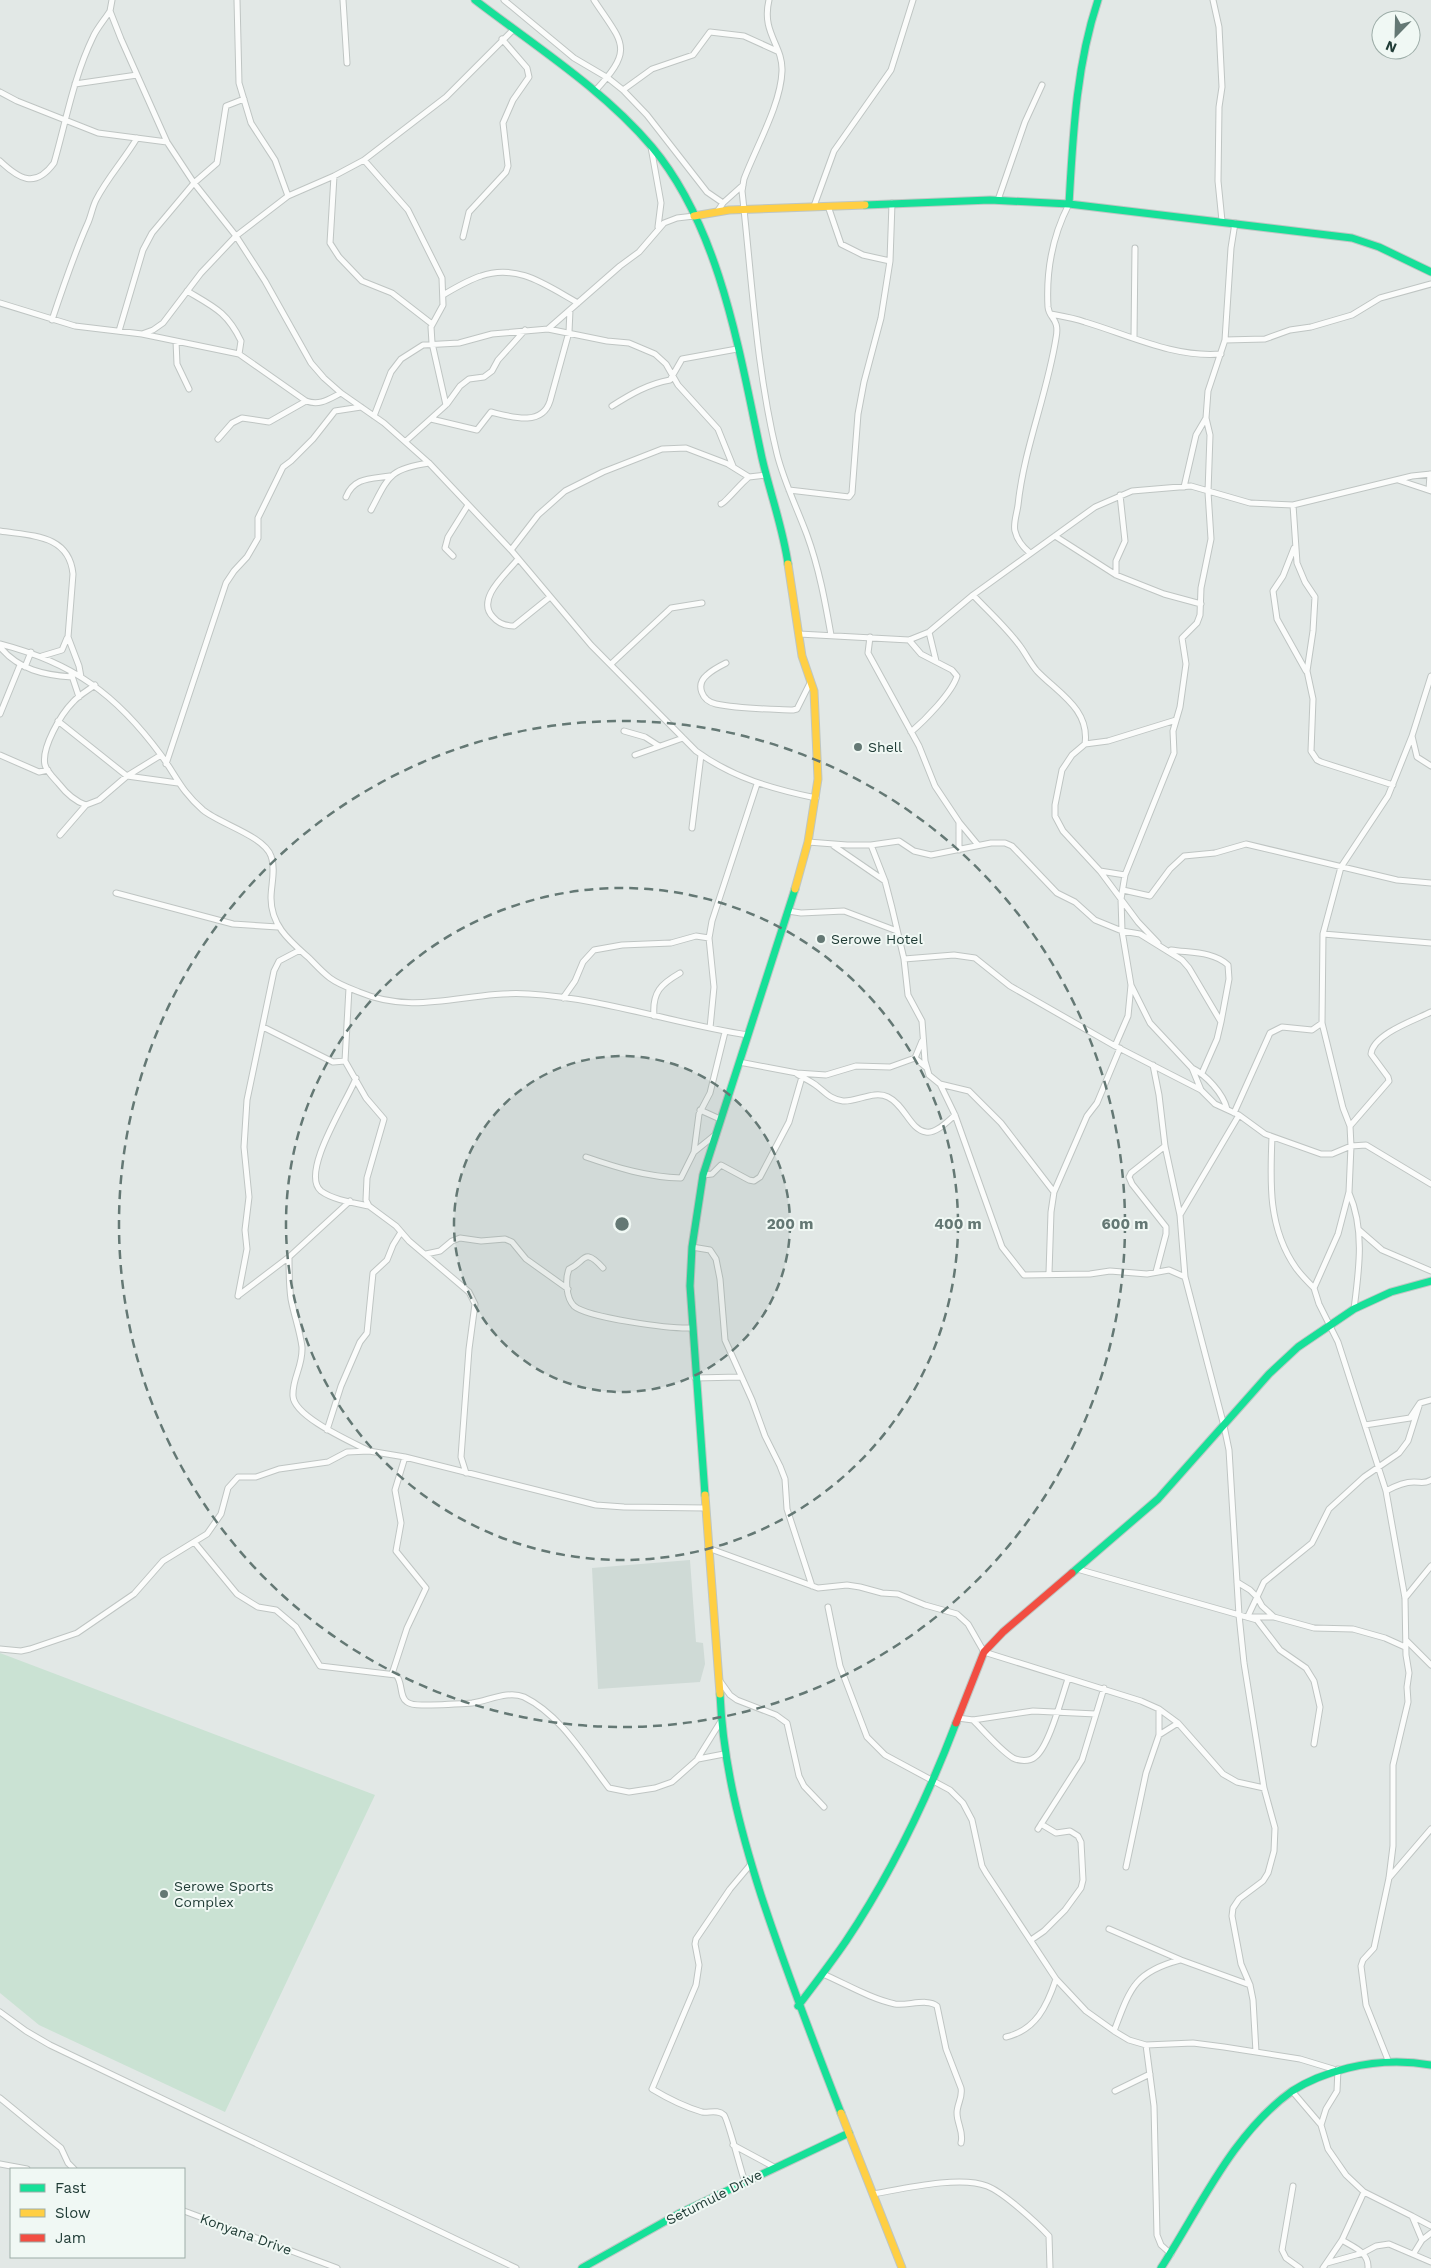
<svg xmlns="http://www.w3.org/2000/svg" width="1431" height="2268" viewBox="0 0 1431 2268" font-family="'Work Sans',sans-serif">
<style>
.built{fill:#cfdad6}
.green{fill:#cae2d3}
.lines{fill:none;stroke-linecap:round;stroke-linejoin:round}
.street-casing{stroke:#bfc5c3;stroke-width:7}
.fast-casing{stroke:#bec6c3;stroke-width:9}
.slow-casing{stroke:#bec6c3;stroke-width:9}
.jam-casing{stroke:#bec6c3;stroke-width:9}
.street{stroke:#fbfcfb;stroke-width:5}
.fast{stroke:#16e098;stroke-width:7}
.slow{stroke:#ffcf43;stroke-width:7}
.jam{stroke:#f24e42;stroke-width:7}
.ring{fill:none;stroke:#647874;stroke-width:2.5;stroke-dasharray:9 6}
.poi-dot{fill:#647874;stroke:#f0f8f4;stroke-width:2}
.labels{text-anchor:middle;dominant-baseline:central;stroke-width:4;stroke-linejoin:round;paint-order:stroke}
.poi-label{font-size:14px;fill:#203c36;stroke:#f0f8f4;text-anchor:start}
.street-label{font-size:14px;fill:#203c36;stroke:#f0f8f4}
.centre{fill:#647874;stroke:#f0f8f4;stroke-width:2.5}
.ring-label{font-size:15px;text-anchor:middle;font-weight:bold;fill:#647874;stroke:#f0f8f4;stroke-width:4;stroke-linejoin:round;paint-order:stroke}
</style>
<rect width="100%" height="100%" fill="#e2e8e6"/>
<!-- built -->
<path class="built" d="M 690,1560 L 696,1642 L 703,1643 L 705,1664 L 700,1682 L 598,1689 L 592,1568 Z"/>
<!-- green -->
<path class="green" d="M 0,1653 L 375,1795 L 225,2112 L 39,2025 L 0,1993 Z"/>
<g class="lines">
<defs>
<path id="street" d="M 112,0 L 110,11 L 121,39 L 167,142 L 194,183 L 236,236 L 265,281 L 311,363 L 324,378 L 341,393 L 384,423 L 429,463 L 511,550 L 591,645 L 696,751 C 733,778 773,789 816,798
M 237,0 L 239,83 L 251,123 L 275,160 L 288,196
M 343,0 L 347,63
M 504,0 L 574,58 L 608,78 L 623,90 L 647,115 L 707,192 L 723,203
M 594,0 C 623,44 635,48 595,91
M 769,0 C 761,33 783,45 782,71 C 781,104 756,147 744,179 L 742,191 C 752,279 756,368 777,454 C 784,482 797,508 807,535 C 819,568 825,601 831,635
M 1213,0 L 1219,27 L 1222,87 L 1219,107 L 1218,181 L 1222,221
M 75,84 L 137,75
M 623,90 L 652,69 L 693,55 L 710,32 L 744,36 L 777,51
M 0,92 L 17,101 L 98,133 L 167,142
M 651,147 L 661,203 L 658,227
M 364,160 L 408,210 L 442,278 L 443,305 L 431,327 L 432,343 L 446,405 L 406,441
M 0,161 C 19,179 35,189 54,163 C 66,121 74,76 93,37 C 97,28 105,19 110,11
M 334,176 L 330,243 L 339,257 L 362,281 L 392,293 L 432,324
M 998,200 L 1025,122 L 1042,85
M 814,206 L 834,151 L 891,70 L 913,0
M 828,206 L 841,244 L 863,255 L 890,261
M 717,212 L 723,203 L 743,185
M 463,237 L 469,212 L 506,172 L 508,166 L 503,123 L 513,100 L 529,77 L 527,68 L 502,39
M 187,291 C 214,307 227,312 241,341 L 239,354
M 443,295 C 455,288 468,280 481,276 C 518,263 547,286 578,303
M 0,303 L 75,326 L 142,334 L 153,330 L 163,323 L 201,273 L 236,236 L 288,196 L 334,176 L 364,160 L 446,97 L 514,29
M 1051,314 C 1062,316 1074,318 1085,322 C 1129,335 1174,358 1221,354
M 52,320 C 63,287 73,257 87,225 C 91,217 92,208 96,200 C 107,178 124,160 137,138
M 548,329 L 620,266 L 639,252 L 664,223 L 677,218 L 694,216
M 119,331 L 143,250 L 152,233 L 194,183 L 217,163 L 226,106 L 244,99
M 142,334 L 239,354 L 306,401 C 320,406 329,399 341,393
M 1134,338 L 1135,248
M 1225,340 L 1265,339 L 1290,330 L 1311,327 L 1352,315 L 1380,298 L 1431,284
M 176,341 L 177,364 L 189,389
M 447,404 L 460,386 L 469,379 L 484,377 L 492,371 L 498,360 L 525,330
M 612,406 C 631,394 648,384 670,380 L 682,359 L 737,349
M 374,416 L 391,372 L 401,359 L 423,345 L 459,343 L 492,334 L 548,329 L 607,341 L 629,343 L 655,354 L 666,364 L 678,385 L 718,429 L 733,466
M 431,419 L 477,430 L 491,412 C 511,417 542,427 550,401 L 569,332 L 570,310
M 218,439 L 232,423 L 242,418 L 269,422 L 306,401
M 1398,480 L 1431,491
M 1184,487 L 1196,435 L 1206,418 L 1208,391 L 1225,340 L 1231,248 L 1235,223
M 789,490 L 849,497 L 852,493 L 858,414 L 864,382 L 881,318 L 890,261 L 892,203
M 1429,490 L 1430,474
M 346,497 C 354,477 371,479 390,476
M 721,504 C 725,503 741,483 749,477
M 1293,505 L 1297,563 L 1305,582 L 1315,597 L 1313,631 L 1307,671 L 1313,699 L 1311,751 L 1317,760 L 1321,762 L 1393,785
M 371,510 C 389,476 389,469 429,463
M 0,531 C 31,536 69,534 73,574 L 68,637 L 79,666 L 81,677
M 1055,536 L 1116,575 L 1164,594 L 1201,604
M 1294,548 L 1283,576 L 1273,591 L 1277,619 L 1306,671
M 511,550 L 538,515 L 565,491 L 603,472 L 662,449 L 686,448 L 728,464 L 749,477 L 766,475
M 1030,553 C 1024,548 1017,540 1015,531 C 1013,524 1017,513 1018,505 C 1024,448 1047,395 1056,338 C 1060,318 1049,319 1048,307 C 1046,271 1053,235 1069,204
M 453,556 L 445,548 L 448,537 L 468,505
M 518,559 C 507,573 475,599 493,617 C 498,623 506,626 514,626 L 550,597
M 1116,575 L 1116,561 L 1125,541 L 1120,495
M 973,595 C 988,611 1006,627 1020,646 C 1026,654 1030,663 1037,671 C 1058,693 1090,709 1085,744 L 1072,755 L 1062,770 L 1055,805 L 1055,816 L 1063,831 L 1100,871 L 1138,922 L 1158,943
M 929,632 L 936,661
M 799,634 L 909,640 L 929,632 L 973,595 L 1095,507 L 1132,491 L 1191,486 L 1250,503 L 1293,505 L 1412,476 L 1431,474
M 870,637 L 868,653 L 919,746 L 935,786 L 959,822 L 959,850
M 909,640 L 921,654 L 952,670 L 957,676 C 952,693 924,721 911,732
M 0,644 C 73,663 116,694 161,755 C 177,777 181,791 203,810 C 220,824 264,836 271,856 C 276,869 271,885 271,898 C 271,926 290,941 309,958 C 316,965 322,972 330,978 C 338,984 349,988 359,992 C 418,1017 468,990 529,994 C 603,998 675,1024 748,1035
M 0,647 C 19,670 44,675 72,677
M 42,656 L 62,650 L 67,638
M 726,663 C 720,666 712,670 707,675 C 695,685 702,701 716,704 C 739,709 770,709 793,710 L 797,709 L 810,683
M 611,664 L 671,608 L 702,603
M 25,667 L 31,652
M 71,673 L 79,697
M 0,714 L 20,665
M 58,721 L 127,776 L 178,783
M 624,731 L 645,737 L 659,746
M 1412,736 L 1431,676
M 1085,744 L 1108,741 L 1176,720
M 0,755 L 39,772 L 48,770
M 635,755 L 683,738
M 166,764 L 226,583 L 234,571 L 247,557 L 258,538 L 258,518 L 283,467 L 291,461 L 313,439 L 335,411 L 361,407
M 86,805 C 74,801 66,793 59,784 C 54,778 47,772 45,765 C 41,748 61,714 73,702 C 79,695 87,691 95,685
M 959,822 L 978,845
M 692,828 L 701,755
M 60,835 L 86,805 L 99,800 L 127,776 L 161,755
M 808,842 L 847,845 L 871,845 L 885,881 L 892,908 L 904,959 L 908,995 L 922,1021 L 925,1061 L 929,1075 L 940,1084 L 955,1115 L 1002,1247 L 1024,1275 L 1090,1274 L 1110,1271 L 1147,1274 L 1169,1270 L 1185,1277
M 871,845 L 899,841 L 914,851 L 931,855 L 991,843 L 1005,843 L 1012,846 L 1057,893 L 1075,902 L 1095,920 L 1122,931 L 1140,934 L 1182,960 L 1189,968 L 1221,1022 L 1217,1039 L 1202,1073
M 834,846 L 885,881
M 1100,871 L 1125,875
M 1123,890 L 1150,896 L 1170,869 L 1184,856 L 1215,853 L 1246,844 L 1397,880 L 1431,883
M 116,893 L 233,924 L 278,927
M 788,911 L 801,913 L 844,911 L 897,931
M 1323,934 L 1431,943
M 1171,950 C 1190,953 1213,951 1228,965 L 1229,979 L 1221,1022
M 904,959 L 954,955 L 975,958 L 1010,986 L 1115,1046 L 1201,1090 L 1215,1104 L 1239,1115 L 1265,1134 L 1321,1154 L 1332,1154 L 1351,1146 L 1366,1145 L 1431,1184
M 1131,985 L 1150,1023 L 1192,1068 L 1201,1090
M 349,988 L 345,1061 L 366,1098 L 384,1119 L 367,1178 L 366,1200 L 369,1206 L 396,1226 L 409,1241 L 469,1292 L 475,1304 L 469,1349 L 461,1457 L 466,1473
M 563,998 L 575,981 L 583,962 L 594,950 L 622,945 L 671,943 L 696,936 L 709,938
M 654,1016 C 652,992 661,984 680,973
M 263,1027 L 333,1062 L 345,1061
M 710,1028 L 714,987 L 709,938 L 712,921 L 757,784
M 1115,1046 L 1128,1016 L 1131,985 L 1122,931 L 1121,899 L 1125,875 L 1174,753 L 1173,731 L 1180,707 L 1186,664 L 1182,638 L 1197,623 L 1200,615 L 1201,588 L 1211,539 L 1208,492 L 1210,435 L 1206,418
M 915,1058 L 927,1068
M 739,1062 L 797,1073 L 826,1075 L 856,1066 L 890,1067 L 915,1058 L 922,1041
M 1153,1065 L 1159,1095 L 1165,1146 L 1180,1215 L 1185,1277 L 1224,1426 L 1229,1450 L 1239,1615 L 1244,1663 L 1264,1788 L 1275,1828 L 1274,1851 L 1268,1873 L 1263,1881 L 1239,1899 L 1233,1908 L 1232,1916 L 1241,1964 L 1250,1985 L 1253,2000 L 1256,2052
M 1192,1068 C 1206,1075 1223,1093 1227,1109
M 797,1074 C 803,1078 811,1081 817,1086 C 826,1093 830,1099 843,1101 C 857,1102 874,1090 888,1097 C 905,1105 910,1130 926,1132 C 936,1134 948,1121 955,1115
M 356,1078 C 349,1098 299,1173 321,1191 C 333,1200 355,1203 369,1206
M 940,1084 L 969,1091 L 1001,1123 L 1054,1192
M 700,1110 L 720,1119
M 1234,1113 L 1270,1033 L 1282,1027 L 1312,1030 L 1322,1023
M 1350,1126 L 1389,1081 L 1388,1077 L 1371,1054 C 1373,1034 1415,1020 1431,1012
M 1272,1137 C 1270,1183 1268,1228 1296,1268 C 1301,1275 1308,1282 1314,1288
M 694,1152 L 715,1135
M 586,1157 C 618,1168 647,1177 681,1178 L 694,1152 L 699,1114 L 710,1093 L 725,1032
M 703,1175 L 712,1174 L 721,1165 L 749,1180 L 754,1181 L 760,1177 L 789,1122 L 802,1077
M 1349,1193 C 1365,1229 1359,1270 1354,1309
M 1180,1215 L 1239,1115
M 1359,1230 L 1382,1250 L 1431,1271
M 692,1247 L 710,1250 L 716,1259 L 720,1279 L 725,1340 L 752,1400 L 765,1436 L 780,1466 L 785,1479 L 787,1509 L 812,1586
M 426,1254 L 440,1251 L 452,1241 L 460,1238 L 481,1241 L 505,1239 L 512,1242 L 526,1259 L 568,1289
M 289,1257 C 289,1270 289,1285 291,1299 C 294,1315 300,1331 302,1347 C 303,1367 292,1378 293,1396 C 294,1417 352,1442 369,1451
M 603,1268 C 583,1246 586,1262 569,1269 C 565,1279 566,1298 574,1306 C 588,1318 671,1329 692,1328
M 1156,1272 L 1166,1234 L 1166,1227 L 1132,1184 L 1129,1177 L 1131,1173 L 1165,1146
M 1049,1273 L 1051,1212 L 1054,1192 L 1087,1116 L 1097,1103 L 1120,1048
M 239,1295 L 289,1257 L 350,1201
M 238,1296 L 247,1249 L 245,1230 L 249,1197 L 244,1147 L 247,1100 L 274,971 L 279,961 L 300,950
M 695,1378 L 740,1377
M 1365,1425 L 1410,1418 L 1420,1403 L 1431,1400
M 327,1430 L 341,1386 L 360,1342 L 367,1333 L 373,1273 L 387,1260 L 393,1245 L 401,1232
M 1386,1491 C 1395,1486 1404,1482 1414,1482 C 1421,1482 1425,1484 1431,1480
M 195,1543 L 237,1594 L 258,1607 L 276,1610 L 296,1627 L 320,1666 L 396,1675 C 403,1682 399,1697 407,1702 C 411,1705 418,1705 422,1705 C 439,1705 455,1704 472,1703 C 488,1701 508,1690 524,1697 C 561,1715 585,1757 609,1788 L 629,1792 L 655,1788 L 672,1782 L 698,1759 L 724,1754
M 708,1548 L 818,1588 L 847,1585 L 860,1587 L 882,1593 L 898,1594 L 925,1605 L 957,1614 L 968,1624 L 984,1652 L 1141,1701 L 1159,1709 L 1178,1723 L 1223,1774 L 1237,1782 L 1264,1788
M 1077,1569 L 1257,1620 L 1280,1650 L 1306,1668 L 1314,1681 L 1320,1707 L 1314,1744
M 1237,1582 L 1250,1590 L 1257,1597 L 1264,1582 L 1312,1543 L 1329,1509 L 1364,1477 L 1399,1453 L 1408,1441 L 1420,1403
M 1257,1597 L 1262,1606 L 1274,1617
M 1405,1598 L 1431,1566
M 828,1607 L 840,1666 L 867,1737 L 885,1755 L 950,1790 L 963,1803 L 972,1820 L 982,1866 L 986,1873 L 1056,1979 L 1086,2011 L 1114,2031 L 1129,2040 L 1146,2045 L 1193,2043 L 1224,2047 L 1300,2059 L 1333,2069
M 1248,1616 L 1257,1597
M 1250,1617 L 1274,1617 L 1314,1628 L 1353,1629 L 1385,1638 L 1405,1647
M 1406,1640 L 1431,1665
M 0,1649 L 21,1651 L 30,1649 L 77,1633 L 134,1594 L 163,1561 L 207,1534 L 221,1514 L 228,1488 L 238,1477 L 256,1477 L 279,1469 L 328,1462 L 347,1452 L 369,1451 L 405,1457 L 596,1505 L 624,1507 L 706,1508
M 392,1674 L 407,1628 L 426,1588 L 396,1551 L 401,1523 L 395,1490 L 405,1457
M 720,1681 L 730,1695 L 737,1700 L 776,1715 L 787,1723 L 799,1776 L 804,1786 L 824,1807
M 958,1718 L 973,1720 L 1033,1711 L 1096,1714
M 973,1720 C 984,1731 1000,1750 1013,1758 C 1019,1761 1029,1762 1035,1757 C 1049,1747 1062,1696 1068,1679
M 1159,1735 L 1178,1723
M 698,1758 L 721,1721
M 1038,1829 L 1082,1760 L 1104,1688
M 1126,1867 L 1146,1773 L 1159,1735 L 1159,1709
M 1389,1878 L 1431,1829
M 1109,1929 L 1181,1960 L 1250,1985
M 1031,1940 L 1044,1931 L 1065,1910 L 1081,1888 L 1083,1880 L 1081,1842 L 1078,1836 L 1070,1831 L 1056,1833 L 1041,1824
M 823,1974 C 846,1984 871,1999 895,2004 C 907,2006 928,1998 937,2006 L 946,2049 L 961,2088 C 963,2097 957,2104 957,2113 C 957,2124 964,2132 961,2143
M 0,2012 L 26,2031 L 50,2045 L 516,2268
M 1114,2031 C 1130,1989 1134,1972 1180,1960
M 1006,2037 C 1036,2030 1047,2006 1056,1979
M 1146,2045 L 1154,2106 L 1157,2235 L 1161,2245 L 1171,2254
M 1388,2060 L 1366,2005 L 1361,1966 L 1363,1960 L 1374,1948 L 1389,1878 L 1393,1846 L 1393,1765 L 1408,1702 L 1407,1687 L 1409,1673 L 1406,1655 L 1405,1598 L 1386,1491 L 1338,1342 L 1319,1304 L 1314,1288 L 1338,1234 L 1349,1192 L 1351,1146 L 1350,1126 L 1343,1108 L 1322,1023 L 1323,934 L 1341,867 L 1388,796 L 1412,736 L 1417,757 L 1431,766
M 1115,2091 L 1150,2074
M 1292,2091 L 1321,2125 L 1328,2149 L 1346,2175 L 1364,2192 L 1412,2216 L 1422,2240
M 0,2098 L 61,2148 L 68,2163 L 74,2169
M 1321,2125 L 1326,2109 L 1337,2091 L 1338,2069
M 733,2145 L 774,2167
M 0,2164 L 27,2169
M 745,2182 C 741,2172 728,2119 724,2115 C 718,2109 709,2113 702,2112 C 685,2107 667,2098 652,2089 L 696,1985 L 699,1965 L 695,1944 L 696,1939 L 730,1889 L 751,1864
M 1293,2186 L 1282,2250 L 1286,2258 L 1300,2268
M 873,2194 C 902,2189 960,2175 987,2186 C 1003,2192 1037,2223 1049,2236 L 1050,2268
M 184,2211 L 337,2268
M 1412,2216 L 1431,2226
M 1342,2240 C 1353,2247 1369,2252 1368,2268
M 1414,2253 L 1422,2240 L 1431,2233
M 1327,2263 L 1363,2253 L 1376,2246 L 1389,2244 L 1431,2262
M 1323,2268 L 1342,2240 L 1364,2192"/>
<path id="fast" d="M 475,0 C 535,46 603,89 652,147 C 721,229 740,356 762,458 C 770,493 783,528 788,564
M 1069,204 C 1073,135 1076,66 1098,0
M 865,205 L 990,200 L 1069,204 L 1352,238 L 1379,247 L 1431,272
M 705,1495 L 690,1286 L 692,1247 L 703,1175 L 795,889
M 1072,1573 L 1158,1499 L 1269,1374 L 1298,1347 L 1354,1309 L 1391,1292 L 1431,1281
M 720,1694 C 723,1764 740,1829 761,1895 C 785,1968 813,2041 841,2113
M 798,2006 C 814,1985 831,1963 846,1941 C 891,1874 927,1799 956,1723
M 582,2268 L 680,2213 L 849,2133
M 1161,2268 C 1200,2208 1232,2134 1292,2091 C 1309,2080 1328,2073 1348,2068 C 1376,2061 1403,2060 1431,2065"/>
<path id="slow" d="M 694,216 L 729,210 L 865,205
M 788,564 L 802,656 L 814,691 L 818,779 L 808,842 L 795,889
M 705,1495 L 720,1694
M 841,2113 L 902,2268"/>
<path id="jam" d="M 956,1723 L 984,1652 L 1003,1632 L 1072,1573"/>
</defs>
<!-- street casing -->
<use href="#street" class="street-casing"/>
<!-- fast casing -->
<use href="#fast" class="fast-casing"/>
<!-- slow casing -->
<use href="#slow" class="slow-casing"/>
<!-- jam casing -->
<use href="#jam" class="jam-casing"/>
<!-- street -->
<use href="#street" class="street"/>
<!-- fast -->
<use href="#fast" class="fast"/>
<!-- slow -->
<use href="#slow" class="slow"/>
<!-- jam -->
<use href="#jam" class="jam"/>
</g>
<!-- distance rings -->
<circle cx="622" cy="1224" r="168" fill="#647874" fill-opacity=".12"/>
<g class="ring">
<circle cx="622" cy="1224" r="168"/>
<circle cx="622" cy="1224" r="336"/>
<circle cx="622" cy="1224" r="503"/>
</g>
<!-- markers -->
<g class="poi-dot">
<circle cx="858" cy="747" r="5"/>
<circle cx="821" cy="939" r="5"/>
<circle cx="164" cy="1894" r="5"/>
</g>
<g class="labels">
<!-- poi labels -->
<g class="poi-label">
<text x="868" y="747">Shell</text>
<text x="831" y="939">Serowe Hotel</text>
<text x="174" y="1886">Serowe Sports<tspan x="174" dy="16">Complex</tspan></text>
</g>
<!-- street labels -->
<g class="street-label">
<text transform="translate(714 2197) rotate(-27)">Setumule Drive</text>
<text transform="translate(246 2234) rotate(20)">Konyana Drive</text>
</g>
</g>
<circle cx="622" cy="1224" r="8" class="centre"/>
<g class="ring-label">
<text x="790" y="1229">200 m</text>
<text x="958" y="1229">400 m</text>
<text x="1125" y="1229">600 m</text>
</g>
<!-- legend -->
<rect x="10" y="2168" width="175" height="90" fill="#f0f8f4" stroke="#9dada8"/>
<rect x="20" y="2184" width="25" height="8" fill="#16e098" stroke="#9dada8"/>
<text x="55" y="2193" font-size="15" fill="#203c36">Fast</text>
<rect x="20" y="2209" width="25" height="8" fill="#ffcf43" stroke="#9dada8"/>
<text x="55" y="2218" font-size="15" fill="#203c36">Slow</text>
<rect x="20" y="2234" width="25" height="8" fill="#f24e42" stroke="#9dada8"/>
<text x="55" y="2243" font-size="15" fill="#203c36">Jam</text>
<!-- north arrow -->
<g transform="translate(1396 35) rotate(203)"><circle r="24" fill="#f0f8f4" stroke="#9dada8"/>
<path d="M0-4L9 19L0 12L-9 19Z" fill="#647874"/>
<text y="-8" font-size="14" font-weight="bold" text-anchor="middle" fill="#203c36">N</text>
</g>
</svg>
